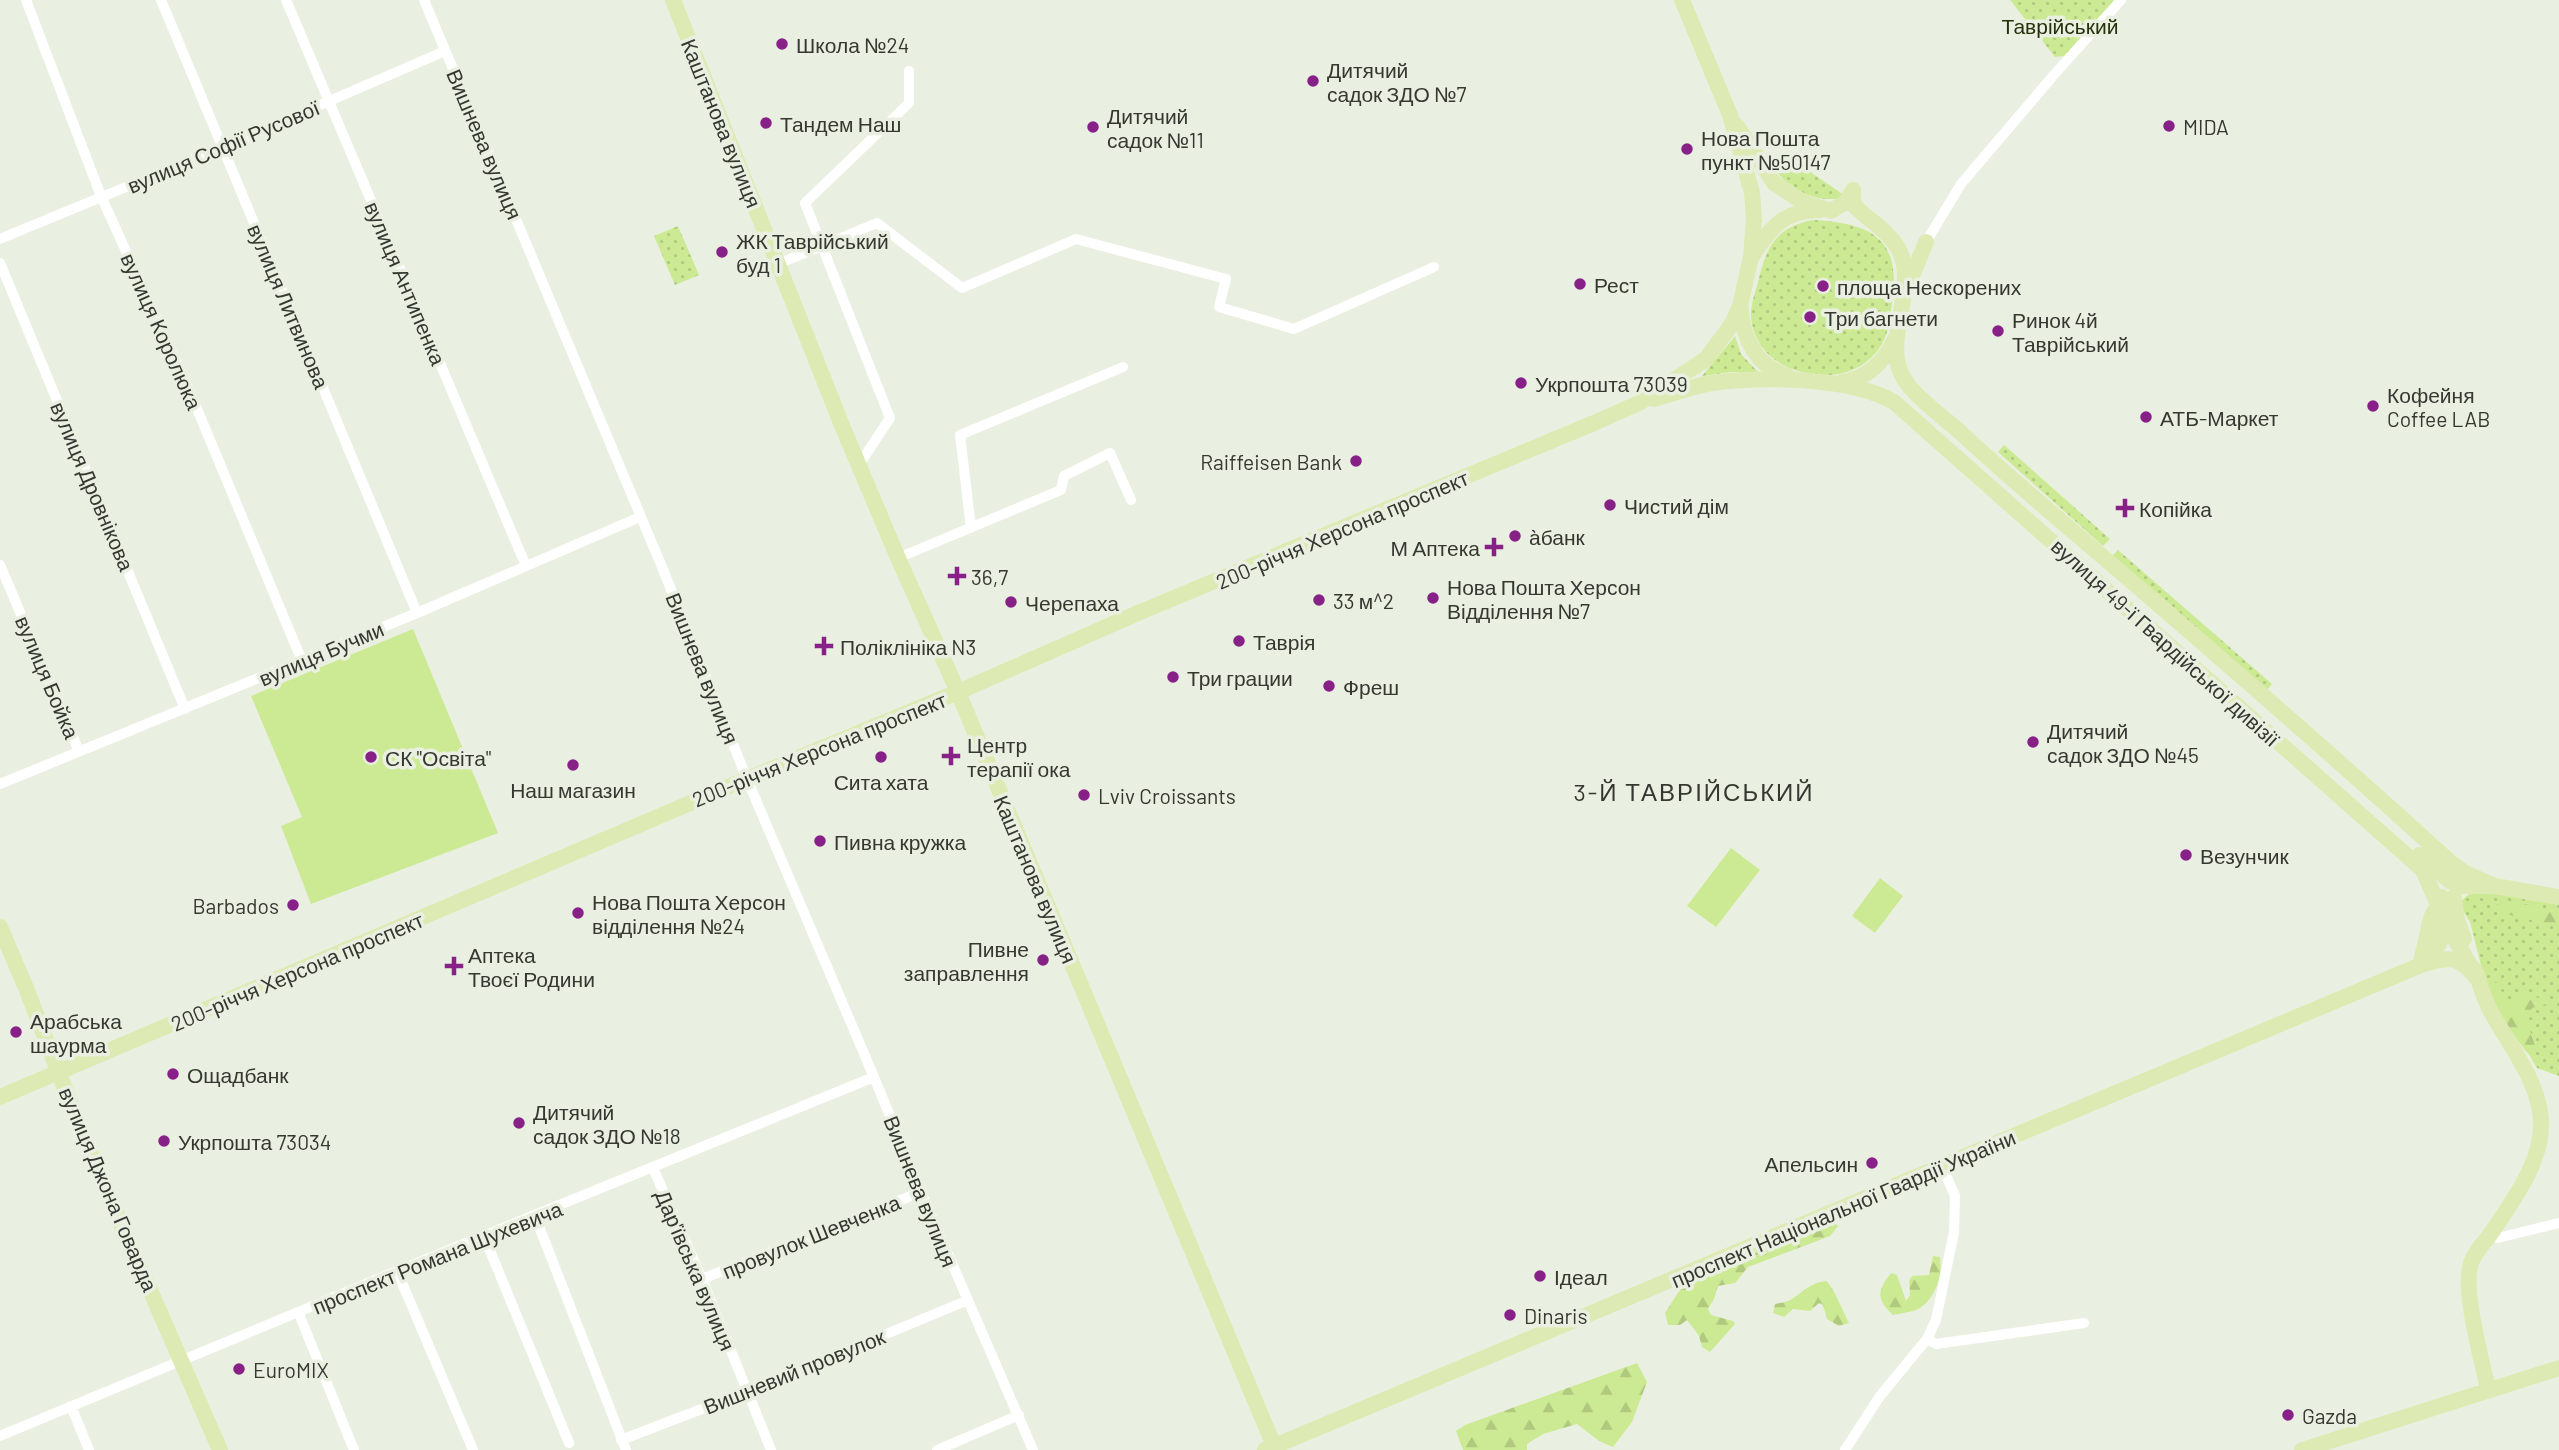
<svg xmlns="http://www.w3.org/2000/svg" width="2559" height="1450" viewBox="0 0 2559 1450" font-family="Barlow,sans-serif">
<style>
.grass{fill:url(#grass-dots)}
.forest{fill:url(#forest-firs)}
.pitch{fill:#ccea93}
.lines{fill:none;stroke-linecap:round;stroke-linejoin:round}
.street{stroke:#fff;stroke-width:10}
.secondary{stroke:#deeab4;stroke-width:16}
.poi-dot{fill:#872188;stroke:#eaf0e1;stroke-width:2.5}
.labels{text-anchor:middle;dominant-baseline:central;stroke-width:7;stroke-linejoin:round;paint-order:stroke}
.park-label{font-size:21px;fill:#26310b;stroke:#eaf0e1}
.poi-label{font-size:21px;fill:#353731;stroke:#eaf0e1;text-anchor:start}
.street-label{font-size:21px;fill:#353731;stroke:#eaf0e1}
.quarter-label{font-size:24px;letter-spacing:2px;fill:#353731;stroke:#eaf0e1}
</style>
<defs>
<pattern id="grass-dots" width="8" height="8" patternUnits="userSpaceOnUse" patternTransform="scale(1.75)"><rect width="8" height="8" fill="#ccea93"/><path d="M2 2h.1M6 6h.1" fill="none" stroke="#b0c97f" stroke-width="1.8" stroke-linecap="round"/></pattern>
<pattern id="forest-firs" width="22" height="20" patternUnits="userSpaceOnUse" patternTransform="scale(1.75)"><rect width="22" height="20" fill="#ccea93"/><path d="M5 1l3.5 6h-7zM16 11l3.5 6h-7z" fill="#b0c97f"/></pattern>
</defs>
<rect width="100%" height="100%" fill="#eaf0e1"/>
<!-- grass -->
<path class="grass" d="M 2010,0 L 2115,0 L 2065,56 L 2055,57 Z
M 1767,159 L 1803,167 L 1844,195 L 1843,198 C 1811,204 1783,185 1767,159 Z
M 1813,220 C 1872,223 1902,239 1892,303 C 1890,317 1889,332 1882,344 C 1871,363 1851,374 1829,375 C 1792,375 1756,359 1751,318 C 1750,306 1755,294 1758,282 C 1766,247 1776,227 1813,220 Z
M 678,226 L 699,275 L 675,285 L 654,236 Z
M 1735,336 L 1741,354 L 1758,372 L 1731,372 L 1702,376 Z
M 2004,445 L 2110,539 L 2103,546 L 1998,452 Z
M 2118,550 L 2272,684 L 2267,690 L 2112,556 Z
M 2481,891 L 2559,905 L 2559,1076 L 2537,1068 L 2485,981 L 2470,922 L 2460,906 C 2464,895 2469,893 2481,891 Z"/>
<!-- forest -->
<path class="forest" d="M 2504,900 L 2559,911 L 2559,927 L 2502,913 L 2496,905 Z
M 2485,981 L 2497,983 L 2511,1007 L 2521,994 L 2549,1000 L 2547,1004 L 2532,1008 L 2528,1024 L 2536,1049 L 2527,1053 L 2496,1011 Z
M 1833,1221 L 1838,1226 L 1830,1236 L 1748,1267 L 1735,1283 L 1718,1286 L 1714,1299 L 1708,1309 L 1711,1315 L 1733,1321 L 1735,1324 L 1710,1352 L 1702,1347 L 1699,1336 L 1687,1320 L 1680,1325 L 1668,1325 L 1665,1313 L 1685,1282 Z
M 1933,1256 L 1940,1257 C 1943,1275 1936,1297 1920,1308 C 1914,1312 1901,1313 1893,1315 C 1876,1299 1877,1291 1891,1273 L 1897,1275 L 1906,1301 L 1910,1295 L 1909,1281 L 1912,1276 L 1929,1275 Z
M 1826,1281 C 1834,1287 1843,1312 1849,1323 L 1839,1326 L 1827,1319 L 1823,1305 L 1819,1303 L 1810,1311 L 1793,1309 L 1784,1317 L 1773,1313 L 1775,1304 C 1780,1303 1788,1302 1792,1299 C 1804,1291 1810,1283 1826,1281 Z
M 1637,1363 L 1647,1382 L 1632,1422 L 1613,1447 L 1599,1441 L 1577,1424 L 1543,1434 L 1527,1444 L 1527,1450 L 1463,1450 L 1456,1431 L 1465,1425 Z"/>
<!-- pitch -->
<path class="pitch" d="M 413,629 L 498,833 L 311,904 L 281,826 L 302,817 L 251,696 Z
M 1731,848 L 1760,870 L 1716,927 L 1687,906 Z
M 1880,878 L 1903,896 L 1875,933 L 1852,916 Z"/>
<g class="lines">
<!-- street -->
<path class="street" d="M 26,0 L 101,196 L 190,392 L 302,661
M 161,0 L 417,613
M 286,0 L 526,566
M 424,0 L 662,567 L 747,779 L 874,1077 L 921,1192 L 1033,1450
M 0,239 L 223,147 L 445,51
M 1926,242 L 1961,184 L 2052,77 L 2121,0
M 0,263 L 185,709
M 778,264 L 877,223 L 962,288 L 1076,239 L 1226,279 L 1219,307 L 1294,329 L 1434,267
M 859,465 L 890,418 L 805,203 L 909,103 L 909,71
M 971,528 L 960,435 L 1123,367
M 898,558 L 1061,490 L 1064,476 L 1110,453 L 1131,500
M 0,565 L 79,751
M 0,784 L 417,613 L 640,517
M 653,1168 L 702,1279 L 771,1450
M 535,1216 L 626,1450
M 2491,1234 L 2498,1238 L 2559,1223
M 484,1236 L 569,1443
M 397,1271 L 473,1450
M 702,1279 L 921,1192
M 299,1314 L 354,1450
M 1927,1339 L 1936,1344 L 2084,1323
M 71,1406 L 89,1450
M 0,1436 L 397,1271 L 874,1077
M 621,1440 L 746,1392 L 966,1301
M 937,1450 L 1019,1415
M 1845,1450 L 1880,1396 L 1927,1339 L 1936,1320 L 1954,1232 L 1955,1196 L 1942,1166"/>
<!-- secondary -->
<path class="secondary" d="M 673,0 L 843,428 L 898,558 L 958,692 L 1274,1446
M 1737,126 L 1774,183 L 1803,202 L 1831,211 L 1846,202 L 1853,190
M 1853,190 L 1853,204 C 1866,219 1887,229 1898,248 C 1922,291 1875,345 1909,386 C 1923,403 1943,417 1960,432 C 2004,473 2050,512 2096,551 C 2215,653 2334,756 2450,862 L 2465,873 L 2497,887
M 1753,255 C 1771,227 1784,210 1820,210
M 1907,288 L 1926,242
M 1741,309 C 1743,340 1757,366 1789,377
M 1842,382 C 1867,379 1885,361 1895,339
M 1654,399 C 1673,394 1693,386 1712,383 C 1762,376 1850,377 1894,402 L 2423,870 L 2445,921 L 2472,969
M 2419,855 L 2450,881 L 2460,886 L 2488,886
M 2489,885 L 2559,897
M 2454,897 L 2457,920 L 2464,939
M 0,927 L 26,988 L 87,1146 L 220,1450
M 2421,962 L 2431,918 L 2442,897
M 2423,963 L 2439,944 L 2447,915
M 2475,970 C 2480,983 2483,997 2490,1010 C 2508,1044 2539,1080 2541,1121 C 2543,1161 2513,1200 2492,1232 C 2485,1242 2475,1251 2471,1263 C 2462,1291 2482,1359 2488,1390
M 0,1097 L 728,787 L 958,692 L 1138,613 L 1594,423 L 1639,403 L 1706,359 L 1732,324 L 1740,306 L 1751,257 L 1754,219 L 1752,193 L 1730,115 L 1682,0
M 1265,1450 L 2421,965 C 2450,956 2459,955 2478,980
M 2302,1450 L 2559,1368"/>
</g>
<!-- markers -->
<g class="poi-dot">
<circle cx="782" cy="44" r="7"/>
<circle cx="1313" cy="81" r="7"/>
<circle cx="766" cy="123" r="7"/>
<circle cx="2169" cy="126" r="7"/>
<circle cx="1093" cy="127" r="7"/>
<circle cx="1687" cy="149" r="7"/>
<circle cx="722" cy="252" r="7"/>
<circle cx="1580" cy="284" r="7"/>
<circle cx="1823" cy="286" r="7"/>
<circle cx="1810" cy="317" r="7"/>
<circle cx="1998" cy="331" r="7"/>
<circle cx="1521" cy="383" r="7"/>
<circle cx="2373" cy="406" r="7"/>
<circle cx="2146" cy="417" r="7"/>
<circle cx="1356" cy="461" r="7"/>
<circle cx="1610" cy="505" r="7"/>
<path d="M2121.5 497.5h7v7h7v7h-7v7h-7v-7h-7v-7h7z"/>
<circle cx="1515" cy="536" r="7"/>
<path d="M1490.5 536.5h7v7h7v7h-7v7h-7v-7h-7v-7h7z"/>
<path d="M953.5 565.5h7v7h7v7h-7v7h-7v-7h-7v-7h7z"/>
<circle cx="1433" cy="598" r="7"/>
<circle cx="1319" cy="600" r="7"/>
<circle cx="1011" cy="602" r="7"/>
<circle cx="1239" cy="641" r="7"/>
<path d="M820.5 635.5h7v7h7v7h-7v7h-7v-7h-7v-7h7z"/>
<circle cx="1173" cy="677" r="7"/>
<circle cx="1329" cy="686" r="7"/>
<circle cx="2033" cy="742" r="7"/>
<path d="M947.5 745.5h7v7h7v7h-7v7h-7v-7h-7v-7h7z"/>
<circle cx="371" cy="757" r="7"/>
<circle cx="881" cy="757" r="7"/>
<circle cx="573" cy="765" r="7"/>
<circle cx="1084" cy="795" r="7"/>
<circle cx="820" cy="841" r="7"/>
<circle cx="2186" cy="855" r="7"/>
<circle cx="293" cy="905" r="7"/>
<circle cx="578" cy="913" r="7"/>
<circle cx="1043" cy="960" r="7"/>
<path d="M450.5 955.5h7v7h7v7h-7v7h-7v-7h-7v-7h7z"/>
<circle cx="16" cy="1032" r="7"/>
<circle cx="173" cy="1074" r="7"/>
<circle cx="519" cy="1123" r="7"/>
<circle cx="164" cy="1141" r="7"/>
<circle cx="1872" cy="1163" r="7"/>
<circle cx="1540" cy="1276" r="7"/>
<circle cx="1510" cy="1315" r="7"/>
<circle cx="239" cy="1369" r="7"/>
<circle cx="2288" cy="1415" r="7"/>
</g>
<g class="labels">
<!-- park labels -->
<g class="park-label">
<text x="2060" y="25">Таврійський</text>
</g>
<!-- poi labels -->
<g class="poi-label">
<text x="796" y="44">Школа №24</text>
<text x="1327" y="69">Дитячий<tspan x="1327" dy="24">садок ЗДО №7</tspan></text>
<text x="1107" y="115">Дитячий<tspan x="1107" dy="24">садок №11</tspan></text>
<text x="780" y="123">Тандем Наш</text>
<text x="2183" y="126">MIDA</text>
<text x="1701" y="137">Нова Пошта<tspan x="1701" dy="24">пункт №50147</tspan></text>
<text x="736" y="240">ЖК Таврійський<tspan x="736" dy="24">буд 1</tspan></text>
<text x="1594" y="284">Рест</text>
<text x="1837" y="286">площа Нескорених</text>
<text x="1824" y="317">Три багнети</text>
<text x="2012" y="319">Ринок 4й<tspan x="2012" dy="24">Таврійський</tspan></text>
<text x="1535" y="383">Укрпошта 73039</text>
<text x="2387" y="394">Кофейня<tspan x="2387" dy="24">Coffee LAB</tspan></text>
<text x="2160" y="417">АТБ-Маркет</text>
<text x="1342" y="461" text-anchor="end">Raiffeisen Bank</text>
<text x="1624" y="505">Чистий дім</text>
<text x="2139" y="508">Копійка</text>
<text x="1529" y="536">а̀банк</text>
<text x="1480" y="547" text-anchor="end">М Аптека</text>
<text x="971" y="576">36,7</text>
<text x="1447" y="586">Нова Пошта Херсон<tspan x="1447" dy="24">Відділення №7</tspan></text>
<text x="1333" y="600">33 м^2</text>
<text x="1025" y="602">Черепаха</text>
<text x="1253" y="641">Таврія</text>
<text x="840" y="646">Поліклініка N3</text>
<text x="1187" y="677">Три грации</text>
<text x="1343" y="686">Фреш</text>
<text x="2047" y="730">Дитячий<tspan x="2047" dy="24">садок ЗДО №45</tspan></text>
<text x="967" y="744">Центр<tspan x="967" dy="24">терапії ока</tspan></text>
<text x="385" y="757">СК "Освіта"</text>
<text x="881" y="781" text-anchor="middle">Сита хата</text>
<text x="573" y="789" text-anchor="middle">Наш магазин</text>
<text x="1098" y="795">Lviv Croissants</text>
<text x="834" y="841">Пивна кружка</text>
<text x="2200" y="855">Везунчик</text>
<text x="592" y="901">Нова Пошта Херсон<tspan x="592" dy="24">відділення №24</tspan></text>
<text x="279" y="905" text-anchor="end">Barbados</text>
<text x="1029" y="948" text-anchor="end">Пивне<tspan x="1029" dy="24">заправлення</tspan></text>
<text x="468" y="954">Аптека<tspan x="468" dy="24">Твоєї Родини</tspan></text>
<text x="30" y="1020">Арабська<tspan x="30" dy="24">шаурма</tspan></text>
<text x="187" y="1074">Ощадбанк</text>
<text x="533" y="1111">Дитячий<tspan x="533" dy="24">садок ЗДО №18</tspan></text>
<text x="178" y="1141">Укрпошта 73034</text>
<text x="1858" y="1163" text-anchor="end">Апельсин</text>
<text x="1554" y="1276">Ідеал</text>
<text x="1524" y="1315">Dinaris</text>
<text x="253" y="1369">EuroMIX</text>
<text x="2302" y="1415">Gazda</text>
</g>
<!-- street labels -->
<g class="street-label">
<text transform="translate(722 123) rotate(68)">Каштанова вулиця</text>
<text transform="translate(485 144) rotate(67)">Вишнева вулиця</text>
<text transform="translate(223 146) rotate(-23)">вулиця Софії Русової</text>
<text transform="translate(406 283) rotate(67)">вулиця Антипенка</text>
<text transform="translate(289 306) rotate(67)">вулиця Литвинова</text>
<text transform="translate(162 331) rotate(66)">вулиця Королюка</text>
<text transform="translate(93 486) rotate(67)">вулиця Дровнікова</text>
<text transform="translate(1342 529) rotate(-23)">200-річчя Херсона проспект</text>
<text transform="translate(2166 642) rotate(42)">вулиця 49-ї Гвардійської дивізії</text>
<text transform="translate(321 653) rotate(-23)">вулиця Бучми</text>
<text transform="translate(703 668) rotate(68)">Вишнева вулиця</text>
<text transform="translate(48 677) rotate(67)">вулиця Бойка</text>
<text transform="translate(819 749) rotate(-22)">200-річчя Херсона проспект</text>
<text transform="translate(1036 879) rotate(67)">Каштанова вулиця</text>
<text transform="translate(297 971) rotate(-23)">200-річчя Херсона проспект</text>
<text transform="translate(109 1189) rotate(67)">вулиця Джона Говарда</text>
<text transform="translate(921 1191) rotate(68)">Вишнева вулиця</text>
<text transform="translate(1843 1208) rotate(-23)">проспект Національної Гвардії України</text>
<text transform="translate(811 1236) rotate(-22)">провулок Шевченка</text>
<text transform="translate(437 1257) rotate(-22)">проспект Романа Шухевича</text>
<text transform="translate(696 1270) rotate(67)">Дар'ївська вулиця</text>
<text transform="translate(794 1371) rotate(-22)">Вишневий провулок</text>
</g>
<!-- quarter labels -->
<g class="quarter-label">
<text x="1694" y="791">3-Й ТАВРІЙСЬКИЙ</text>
</g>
</g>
</svg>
